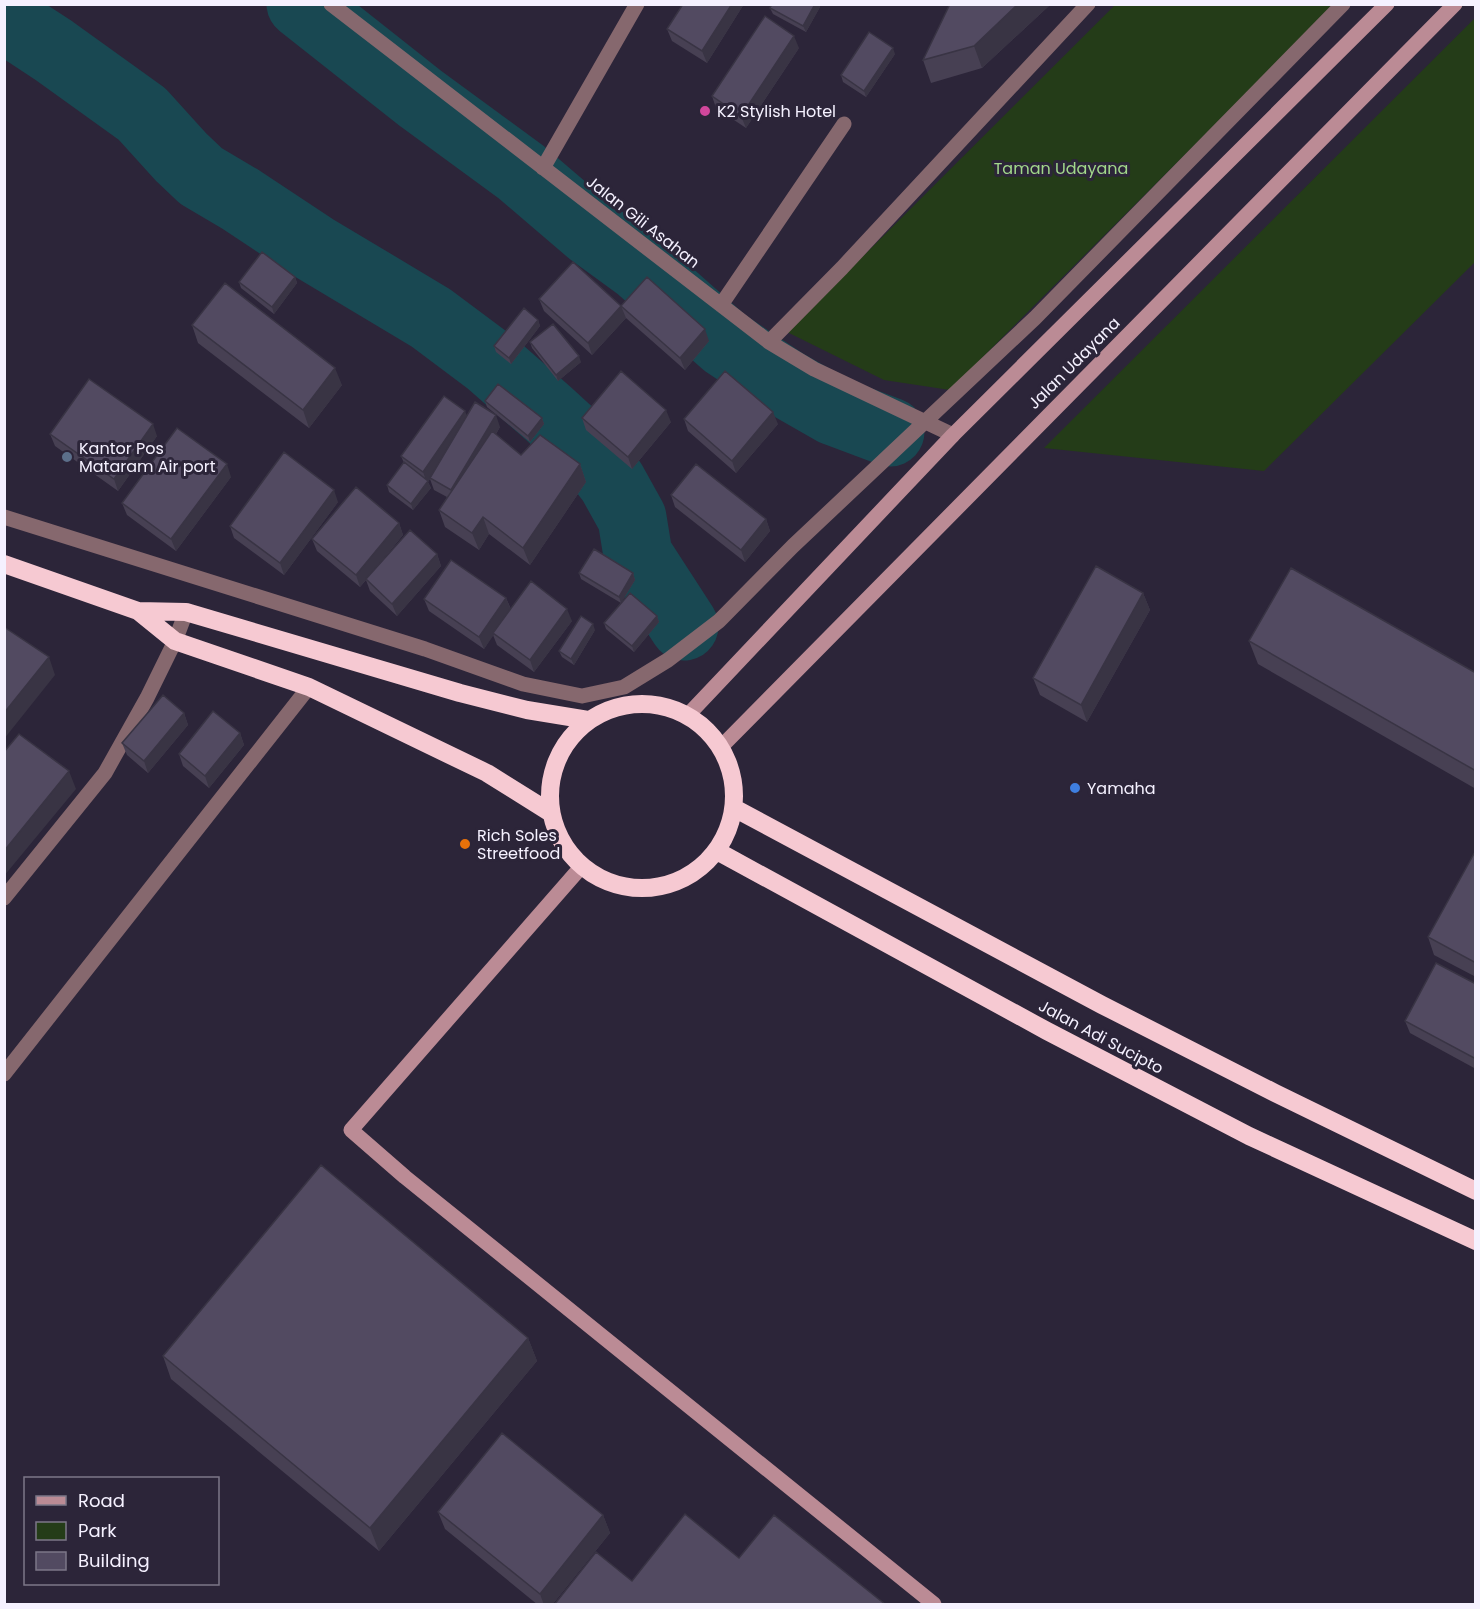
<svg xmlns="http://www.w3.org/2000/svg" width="1480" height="1609" viewBox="0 0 1480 1609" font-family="Poppins,sans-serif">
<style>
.green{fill:#243c18}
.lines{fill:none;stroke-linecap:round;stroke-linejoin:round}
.river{stroke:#194852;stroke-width:69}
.street{stroke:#86686e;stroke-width:15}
.secondary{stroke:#bb8b95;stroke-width:15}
.highway{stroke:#f6c9d2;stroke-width:18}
.wall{fill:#474053}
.shaded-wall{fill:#393444}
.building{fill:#524a61;stroke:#393444;stroke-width:1.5}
.hotel-dot{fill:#d1479c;stroke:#2c2539;stroke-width:2}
.service-dot{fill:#5c6f8a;stroke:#2c2539;stroke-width:2}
.shop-dot{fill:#3f7fe0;stroke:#2c2539;stroke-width:2}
.food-dot{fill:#e8710a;stroke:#2c2539;stroke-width:2}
.labels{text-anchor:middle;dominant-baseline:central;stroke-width:6;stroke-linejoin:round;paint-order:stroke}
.poi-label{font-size:16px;fill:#f5f1ff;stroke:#2c2539;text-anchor:start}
.park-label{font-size:16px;fill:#a2d88b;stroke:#2c2539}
.street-label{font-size:16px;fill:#f5f1ff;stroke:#2c2539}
</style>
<rect width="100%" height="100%" fill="#2c2539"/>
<!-- green -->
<path class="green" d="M 1115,5 L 1334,5 L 950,390 L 884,380 L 787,332 Z
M 1475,18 L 1475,262 L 1264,471 L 1044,448 Z"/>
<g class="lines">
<!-- river -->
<path class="river" d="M 301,4 L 420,98 L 521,172 L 590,231 L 638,266 L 725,343 L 785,383 L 834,411 L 890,432
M 4,18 L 53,50 L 142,114 L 181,157 L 201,176 L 240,199 L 314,248 L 431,318 L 491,363 L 549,414 L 585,447 L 612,482 L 632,518 L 638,555 L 684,626"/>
<!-- street -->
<path class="street" d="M 331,4 L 769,342 L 814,369 L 953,435
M 543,168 L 637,4
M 721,305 L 844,124
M 769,342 L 842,268 L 1088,4
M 4,517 L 425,649 L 523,684 L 582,696 L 624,687 L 668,660 L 719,621 L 793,546 L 1035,318 L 1343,4
M 4,898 L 105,773 L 147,698 L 175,641 L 186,612
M 4,1074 L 309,687"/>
<!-- secondary -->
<path class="secondary" d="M 687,716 L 953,435 L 1387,4
M 720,748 L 1455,4
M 582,866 L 351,1130 L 405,1177 L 934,1604"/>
<!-- highway -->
<path class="highway" d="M 4,564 L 138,611 L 175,641 L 309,687 L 487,773 L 551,813
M 138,611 L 186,612 L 460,693 L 527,710 L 588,720
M550 796a92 92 0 1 1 184 0a92 92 0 1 1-184 0Z
M 734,808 L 1102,1005 L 1275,1093 L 1476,1191
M 717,851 L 1047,1031 L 1249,1136 L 1476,1241"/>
</g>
<!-- wall -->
<path class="wall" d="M 744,4 L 707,63 L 672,41 L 667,29 Z
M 772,4 L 819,4 L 820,7 L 806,32 L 773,14 L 770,8 Z
M 950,4 L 1051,4 L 982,68 L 931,83 L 923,60 Z
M 799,48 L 746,128 L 716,108 L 712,96 Z
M 895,54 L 866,97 L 843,82 L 841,75 Z
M 295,277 L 297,283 L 274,314 L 241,288 L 239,282 Z
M 539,299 L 621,306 L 709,341 L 685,370 L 626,318 L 592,355 L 544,311 Z
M 538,320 L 540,326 L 511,364 L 496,352 L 494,346 Z
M 192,325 L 342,385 L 309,428 L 198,343 Z
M 530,342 L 581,362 L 558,381 L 532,348 Z
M 485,401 L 542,418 L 544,424 L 530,442 L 487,407 Z
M 467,415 L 500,427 L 496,434 L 521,455 L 580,464 L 586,482 L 530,565 L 489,534 L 479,550 L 445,527 L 439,510 L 447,497 L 434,490 L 430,479 L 428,482 L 431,488 L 413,510 L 389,492 L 387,485 L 404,463 L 401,456 Z
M 582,418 L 671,422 L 632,469 L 586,430 Z
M 684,419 L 778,424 L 736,473 L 688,431 Z
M 50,434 L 157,436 L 118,491 L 55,446 Z
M 231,477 L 176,551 L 127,515 L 122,503 Z
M 671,495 L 766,519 L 770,531 L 745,562 L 675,507 Z
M 338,502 L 284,575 L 234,538 L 230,526 Z
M 399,523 L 403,535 L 372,573 L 437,554 L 441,566 L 397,616 L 370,591 L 366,580 L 360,587 L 317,551 L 312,539 Z
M 579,573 L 633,573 L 635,580 L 621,603 L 657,616 L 659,622 L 634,652 L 606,629 L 604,623 L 621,603 L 581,579 Z
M 1143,593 L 1150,610 L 1087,722 L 1040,695 L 1033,678 Z
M 506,598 L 511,609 L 572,621 L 534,672 L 497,645 L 493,635 L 484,649 L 429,611 L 424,599 Z
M 595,630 L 574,665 L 562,657 L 559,651 Z
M 1249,641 L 1476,673 L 1476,789 L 1258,664 Z
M 184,713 L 188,725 L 148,773 L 127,755 L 122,743 Z
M 240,733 L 244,745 L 209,788 L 183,766 L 179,754 Z
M 1476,850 L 1476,977 L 1434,955 L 1428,937 Z
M 1476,984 L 1476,1069 L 1410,1033 L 1405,1021 Z
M 528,1338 L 537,1361 L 379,1551 L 171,1379 L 163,1356 Z
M 438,1512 L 603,1515 L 610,1533 L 552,1605 L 538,1605 L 445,1529 Z"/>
<!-- shaded-wall -->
<path class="shaded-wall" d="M 732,4 L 744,4 L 707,63 L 702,51 Z
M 815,4 L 819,4 L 820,7 L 806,32 L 803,26 Z
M 1018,4 L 1051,4 L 982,68 L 974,46 Z
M 794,36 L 799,48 L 746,128 L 741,116 Z
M 893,48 L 895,54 L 866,97 L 864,91 Z
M 295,277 L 297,283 L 274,314 L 272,307 Z
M 621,306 L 626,318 L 592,355 L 588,343 Z
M 538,320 L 540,326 L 511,364 L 509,358 Z
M 705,329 L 709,341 L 685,370 L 680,358 Z
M 579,356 L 581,362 L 558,381 L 556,375 Z
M 335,368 L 342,385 L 309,428 L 303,410 Z
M 666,410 L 671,422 L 632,469 L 628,457 Z
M 465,411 L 470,423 L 428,482 L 431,488 L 413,510 L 411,504 L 427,483 L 423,472 Z
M 773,412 L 778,424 L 736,473 L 732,461 Z
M 496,415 L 500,427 L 455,502 L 451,490 Z
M 542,418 L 544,424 L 530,442 L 528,436 Z
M 153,424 L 157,436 L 118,491 L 114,479 Z
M 227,464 L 231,477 L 176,551 L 171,539 Z
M 580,464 L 586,482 L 530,565 L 523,548 Z
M 334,490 L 338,502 L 284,575 L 280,563 Z
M 483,517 L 489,534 L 479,550 L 472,533 Z
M 766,519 L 770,531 L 745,562 L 741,550 Z
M 399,523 L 403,535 L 360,587 L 356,575 Z
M 437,554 L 441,566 L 397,616 L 392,604 Z
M 633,573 L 635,580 L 621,603 L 619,597 Z
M 1143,593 L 1150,610 L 1087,722 L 1081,705 Z
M 506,598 L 511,610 L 484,649 L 479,637 Z
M 567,609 L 572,621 L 534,672 L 530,660 Z
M 657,616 L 659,622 L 634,652 L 632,646 Z
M 593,624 L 595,630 L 574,665 L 571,659 Z
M 49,657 L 55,675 L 4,739 L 4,713 Z
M 184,713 L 188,725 L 148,773 L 144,761 Z
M 240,733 L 244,745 L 209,788 L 205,776 Z
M 69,771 L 76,789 L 4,876 L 4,851 Z
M 528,1338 L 537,1361 L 379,1551 L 370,1528 Z
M 603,1515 L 610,1533 L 552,1605 L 544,1605 L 540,1594 Z"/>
<!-- building -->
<path class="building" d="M 683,4 L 732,4 L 702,51 L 667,29 Z
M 772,4 L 815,4 L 803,26 L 770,8 Z
M 950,4 L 1018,4 L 974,46 L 923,60 Z
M 765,16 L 794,36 L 741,116 L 712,96 Z
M 869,32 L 893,48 L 864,91 L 841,75 Z
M 262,252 L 295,277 L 272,307 L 239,282 Z
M 573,262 L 621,306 L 647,277 L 705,329 L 680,358 L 621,306 L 588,343 L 539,299 Z
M 225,283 L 335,368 L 303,410 L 192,325 Z
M 524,308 L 538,320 L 509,358 L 494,346 Z
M 553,324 L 579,356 L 556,375 L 530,342 Z
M 621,371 L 666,410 L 628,457 L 582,418 Z
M 725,371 L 773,412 L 732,461 L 684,419 Z
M 89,379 L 153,424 L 114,479 L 50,434 Z
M 498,384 L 542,418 L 528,436 L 485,401 Z
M 444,396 L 465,411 L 423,472 L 401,456 Z
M 475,402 L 496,415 L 451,490 L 430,478 Z
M 177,428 L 227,464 L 171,539 L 122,503 Z
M 492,431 L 521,455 L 540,435 L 580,464 L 523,548 L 483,517 L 472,533 L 439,510 Z
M 284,452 L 334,490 L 280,563 L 230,526 Z
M 404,462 L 428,481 L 411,504 L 387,485 Z
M 696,464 L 766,519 L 741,550 L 671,495 Z
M 356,487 L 399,523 L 356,575 L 312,539 Z
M 410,530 L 437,554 L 392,604 L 366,579 Z
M 594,549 L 633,573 L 619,597 L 579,573 Z
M 451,560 L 506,598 L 479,637 L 424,599 Z
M 1096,566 L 1143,593 L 1081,705 L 1033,678 Z
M 1291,568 L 1476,673 L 1476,771 L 1249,641 Z
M 531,581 L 567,609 L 530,660 L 493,633 Z
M 630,593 L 657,616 L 632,646 L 604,623 Z
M 581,616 L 593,624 L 571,659 L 559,651 Z
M 4,627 L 49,657 L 4,713 Z
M 163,695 L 184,713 L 144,761 L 122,743 Z
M 213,711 L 240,733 L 205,776 L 179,754 Z
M 19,734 L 69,771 L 4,851 L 4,752 Z
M 1476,850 L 1476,963 L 1428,937 Z
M 1436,963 L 1476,984 L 1476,1059 L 1405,1021 Z
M 321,1165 L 528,1338 L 370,1528 L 163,1356 Z
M 502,1433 L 603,1515 L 540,1594 L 438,1512 Z
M 685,1514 L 739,1558 L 774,1515 L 886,1605 L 554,1605 L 596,1552 L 632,1581 Z"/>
<!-- markers -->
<circle class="hotel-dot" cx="705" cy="111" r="6"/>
<circle class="service-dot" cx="67" cy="457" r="6"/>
<circle class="shop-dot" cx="1075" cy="788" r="6"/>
<circle class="food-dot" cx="465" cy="844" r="6"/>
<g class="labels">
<!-- poi labels -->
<g class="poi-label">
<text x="717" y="111">K2 Stylish Hotel</text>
<text x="79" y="448">Kantor Pos<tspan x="79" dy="18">Mataram Air port</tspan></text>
<text x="1087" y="788">Yamaha</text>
<text x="477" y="835">Rich Soles<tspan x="477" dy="18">Streetfood</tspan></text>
</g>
<!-- park labels -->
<g class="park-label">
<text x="1061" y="168">Taman Udayana</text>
</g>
<!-- street labels -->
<g class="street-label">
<text transform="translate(643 222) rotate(38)">Jalan Gili Asahan</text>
<text transform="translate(1074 363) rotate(-45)">Jalan Udayana</text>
<text transform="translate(1101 1037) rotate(28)">Jalan Adi Sucipto</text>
</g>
</g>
<!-- border -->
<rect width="1480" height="1609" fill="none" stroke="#f5f1ff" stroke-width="12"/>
<!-- legend -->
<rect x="24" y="1477" width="195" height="108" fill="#2c2539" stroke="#7c7788" stroke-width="1.5"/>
<rect x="36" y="1496" width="30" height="9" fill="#bb8b95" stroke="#7c7788" stroke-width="1.5"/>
<text x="78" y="1507" font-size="18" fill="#f5f1ff">Road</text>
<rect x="36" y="1522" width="30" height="18" fill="#243c18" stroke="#7c7788" stroke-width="1.5"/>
<text x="78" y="1537" font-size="18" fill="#f5f1ff">Park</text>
<rect x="36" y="1552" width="30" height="18" fill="#524a61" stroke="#7c7788" stroke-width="1.5"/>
<text x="78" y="1567" font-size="18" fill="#f5f1ff">Building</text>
</svg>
